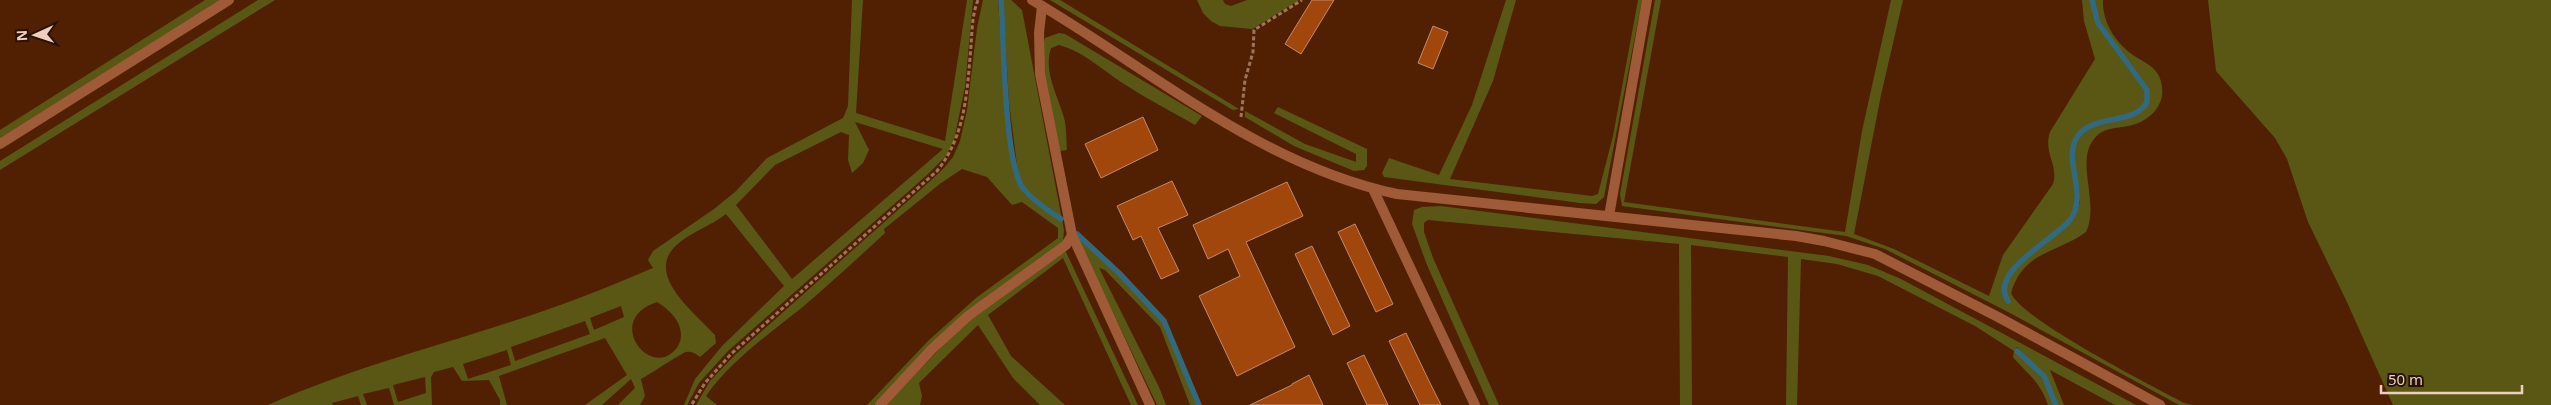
<svg xmlns="http://www.w3.org/2000/svg" width="2551" height="405" viewBox="0 0 2551 405" font-family="'Noto Sans',sans-serif">
<style>
.green{fill:#5a5715;fill-rule:evenodd}
.lines{fill:none;stroke-linecap:round;stroke-linejoin:round}
.stream{stroke:#32697f;stroke-width:5.5}
.building{fill:#a1470b;stroke:#c5896d}
.path{stroke:#9d755e;stroke-width:3;stroke-dasharray:4 2.5;stroke-linecap:butt}
.minor{stroke:#9f5a37;stroke-width:10}
.tertiary{stroke:#9f5a37;stroke-width:10}
</style>
<rect width="100%" height="100%" fill="#512002"/>
<!-- green -->
<path class="green" d="M 205,0 L 222,0 L 0,138 L 0,130 Z
M 258,0 L 275,0 L 0,170 L 0,161 Z
M 852,0 L 863,0 L 856,113 L 945,141 L 967,0 L 973,0 L 965,87 L 954,140 L 946,156 L 927,175 L 728,351 L 699,383 L 687,405 L 684,405 L 695,379 L 722,346 L 784,286 L 726,214 C 712,225 694,231 680,242 C 641,272 693,311 715,335 L 716,343 L 700,357 C 696,354 692,351 686,352 C 683,352 649,375 641,379 L 645,396 L 640,405 L 618,405 L 635,388 L 631,379 L 602,405 L 585,405 L 627,375 L 605,338 L 499,376 L 507,405 L 500,405 L 500,400 L 489,380 L 462,381 L 453,367 L 434,372 L 431,377 L 432,405 L 394,405 L 389,388 L 363,394 L 367,405 L 361,405 L 358,396 L 332,403 L 333,405 L 268,405 C 344,371 424,350 504,324 C 555,308 604,289 653,268 L 648,260 L 653,251 L 714,209 L 735,192 L 767,158 L 843,118 L 848,106 ZM 855,122 L 943,149 L 792,279 L 736,205 L 775,165 L 841,132 L 849,135 L 848,160 L 852,173 L 863,163 L 869,150 ZM 657,302 C 668,309 681,320 681,335 C 681,341 678,348 673,352 C 647,376 605,319 657,302 ZM 621,306 L 624,317 L 594,330 L 590,318 ZM 585,321 L 590,334 L 515,361 L 511,347 ZM 507,350 L 511,365 L 468,379 L 463,364 ZM 425,377 L 426,393 L 398,402 L 393,385 Z
M 983,0 L 998,0 L 1005,101 L 1014,173 L 1024,194 L 1059,220 L 1058,214 L 1032,195 L 1025,188 L 1018,173 L 1009,102 L 1003,0 L 1011,0 L 1022,10 L 1064,230 L 1063,242 L 965,313 L 874,405 L 867,405 L 929,340 L 976,298 L 1058,238 L 1058,228 L 1022,202 L 1012,205 L 987,177 L 962,169 L 941,183 L 884,229 L 885,233 C 859,257 832,282 805,305 C 771,333 732,359 706,396 L 717,405 L 696,405 L 710,381 L 735,355 L 927,184 L 944,168 L 953,157 L 960,141 L 967,110 L 977,28 Z
M 1050,0 L 1060,0 L 1239,109 L 1233,110 Z
M 1197,0 L 1223,0 L 1225,4 L 1231,6 L 1247,0 L 1299,0 L 1252,29 L 1220,26 L 1211,21 L 1203,13 Z
M 1506,0 L 1516,0 L 1493,81 L 1450,179 L 1592,196 L 1598,194 L 1613,136 L 1638,0 L 1642,0 L 1604,197 L 1596,204 L 1580,203 L 1384,177 L 1382,173 L 1389,158 L 1439,175 L 1472,105 Z
M 1655,0 L 1661,0 L 1624,202 L 1845,232 L 1862,131 L 1891,0 L 1903,0 L 1881,95 L 1854,234 L 1894,249 L 1989,296 L 2003,255 L 2053,184 C 2059,165 2043,153 2050,132 L 2095,59 L 2084,21 L 2082,0 L 2091,0 L 2096,23 L 2146,90 L 2146,101 L 2137,112 L 2096,123 L 2075,137 C 2070,157 2080,199 2074,210 C 2057,242 2002,255 2003,296 L 2008,303 C 2010,295 2003,292 2009,279 C 2020,252 2067,235 2078,209 C 2086,191 2066,154 2078,138 C 2099,111 2150,131 2149,89 L 2099,22 L 2094,0 L 2103,0 C 2102,23 2117,45 2136,57 C 2149,65 2160,69 2162,87 C 2165,105 2149,121 2132,125 C 2118,129 2104,126 2094,139 C 2075,162 2100,204 2086,232 C 2056,254 2023,251 2011,293 C 2022,320 2152,386 2184,403 L 2193,405 L 2179,405 L 2010,313 L 1885,249 L 1846,236 L 1622,206 L 1620,194 Z
M 2208,0 L 2551,0 L 2551,405 L 2393,405 L 2346,300 L 2308,222 L 2287,159 L 2275,138 L 2216,71 Z
M 1059,33 L 1065,34 L 1202,116 L 1195,125 C 1171,111 1145,98 1121,82 C 1100,68 1084,52 1059,45 L 1051,48 C 1043,72 1058,96 1064,118 C 1067,128 1066,140 1067,150 L 1060,151 C 1053,119 1036,69 1045,38 Z
M 1278,107 L 1367,149 L 1367,166 L 1364,170 L 1354,171 L 1294,146 L 1245,117 L 1245,111 L 1305,144 L 1356,162 L 1356,154 L 1274,113 Z
M 1441,206 L 1829,256 L 1868,265 L 1901,279 L 2136,405 L 2115,405 L 2050,370 L 2064,405 L 2058,405 L 2045,376 L 2017,347 L 2014,351 L 2043,377 L 2055,405 L 2048,405 C 2040,381 2028,375 2013,357 L 2014,351 L 1975,326 L 1878,276 L 1837,264 L 1801,259 L 1797,405 L 1786,405 L 1788,257 L 1691,245 L 1692,405 L 1680,405 L 1679,244 L 1428,220 L 1424,223 L 1424,232 L 1433,258 L 1499,405 L 1489,405 L 1427,265 L 1412,224 L 1414,210 L 1422,207 Z
M 1076,235 L 1118,274 L 1163,321 L 1197,405 L 1190,405 L 1160,327 L 1105,270 L 1099,268 L 1159,387 L 1166,405 L 1157,405 Z
M 1065,250 L 1138,405 L 1131,405 L 1063,258 L 988,315 L 1011,356 L 1065,405 L 1040,405 L 1013,378 L 978,325 L 919,383 L 922,396 L 920,405 L 885,405 L 965,323 Z"/>
<g class="lines">
<!-- stream -->
<path class="stream" d="M 1001,0 C 1004,41 1004,157 1022,187 C 1031,200 1049,210 1061,219
M 1077,234 L 1119,273 L 1164,321 L 1199,405
M 2008,301 C 1988,272 2056,238 2070,220 C 2089,194 2063,162 2076,139 C 2089,113 2135,126 2147,102 L 2147,90 L 2098,23 L 2092,0
M 2017,351 L 2044,376 L 2056,405"/>
</g>
<!-- building -->
<path class="building" d="M 1312,0 L 1334,0 L 1301,54 L 1285,44 Z
M 1433,26 L 1448,32 L 1433,69 L 1418,63 Z
M 1143,117 L 1158,150 L 1101,178 L 1085,144 Z
M 1172,181 L 1188,215 L 1158,228 L 1179,271 L 1161,279 L 1141,236 L 1133,240 L 1117,206 Z
M 1287,182 L 1303,216 L 1246,242 L 1295,347 L 1237,376 L 1199,296 L 1240,276 L 1228,249 L 1208,259 L 1193,225 Z
M 1355,224 L 1393,304 L 1376,312 L 1338,232 Z
M 1312,246 L 1350,326 L 1333,335 L 1295,254 Z
M 1406,333 L 1429,381 L 1441,405 L 1420,405 L 1389,341 Z
M 1364,355 L 1388,405 L 1367,405 L 1347,363 Z
M 1309,375 L 1323,405 L 1250,405 L 1292,385 L 1292,384 Z"/>
<g class="lines">
<!-- path -->
<path class="path" d="M 1241,117 L 1245,80 L 1253,52 L 1254,30 L 1302,0
M 692,404 L 705,383 L 731,354 L 937,171 C 966,135 967,91 971,46 C 972,31 972,15 978,0"/>
<!-- minor -->
<path class="minor" d="M 1042,6 L 1039,33 L 1040,74 L 1072,235 L 1150,405
M 1373,189 L 1475,405
M 1609,216 L 1647,0
M 880,405 L 932,349 L 968,316 L 1066,245 L 1072,235"/>
<!-- tertiary -->
<path class="tertiary" d="M 1032,0 C 1150,69 1260,165 1397,194 L 1796,236 L 1824,241 L 1875,254 L 1998,317 L 2160,405
M 0,144 L 229,0"/>
</g>
<!-- north arrow -->
<g transform="translate(35 35) rotate(267)" stroke="#281207" stroke-width="4" paint-order="stroke">
<path d="M0-4L9 19L0 12L-9 19Z" fill="#eecebf"/>
<text y="-8" font-size="14" font-weight="bold" text-anchor="middle" fill="#eecebf">N</text>
</g>
<!-- scale -->
<path d="M2381 385v8h141v-8" fill="none" stroke="#eecebf" stroke-width="2.5"/>
<text x="2388" y="385" font-size="15" fill="#eecebf" stroke="#281207" stroke-width="4" paint-order="stroke">50 m</text>
</svg>
